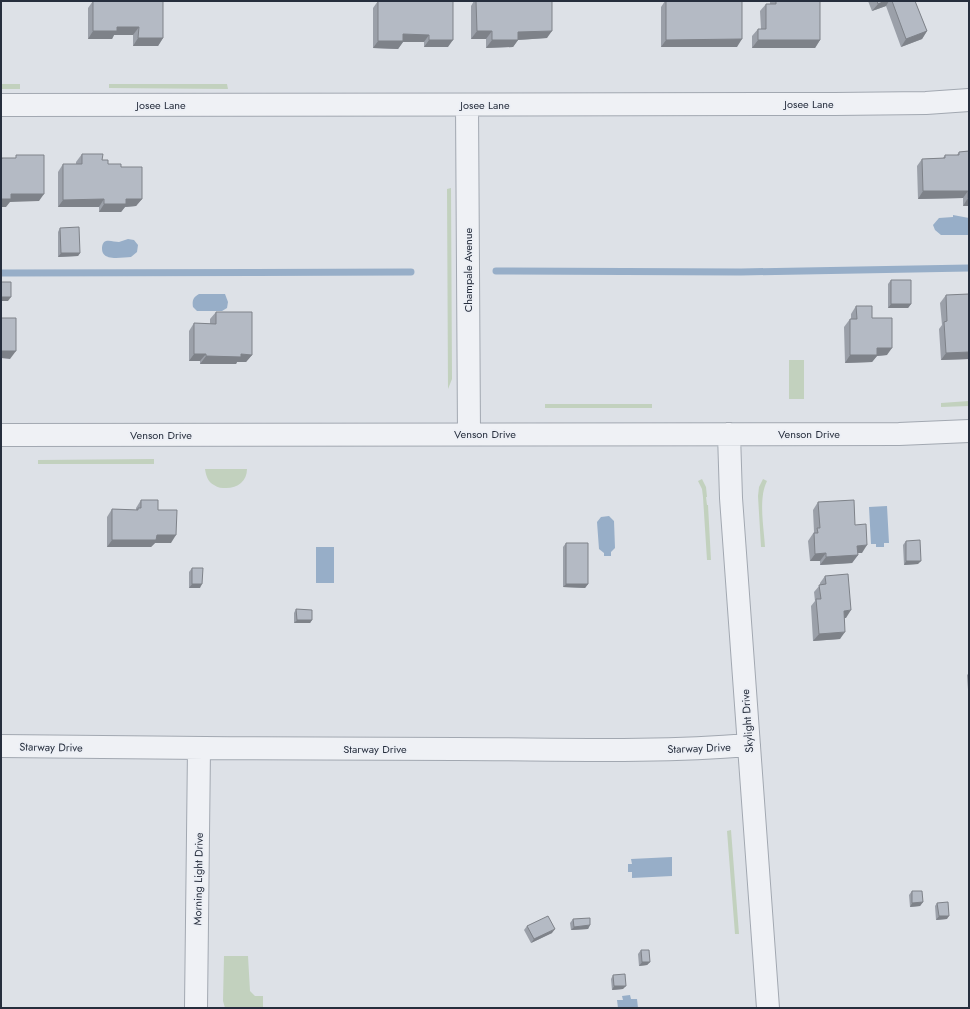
<svg xmlns="http://www.w3.org/2000/svg" width="970" height="1009" viewBox="0 0 970 1009" font-family="Jost,sans-serif">
<style>
.green{fill:#c2d1be}
.water{fill:#97aec8}
.lines{fill:none;stroke-linecap:round;stroke-linejoin:round}
.stream{stroke:#97aec8;stroke-width:7}
.minor-casing{stroke:#a2a8b1;stroke-width:24}
.minor{stroke:#eff1f5;stroke-width:22}
.wall{fill:#9ba0a9}
.shaded-wall{fill:#7e8289}
.building{fill:#b4bac4;stroke:#7e8289}
.labels{text-anchor:middle;dominant-baseline:central;stroke-width:3.5;stroke-linejoin:round;paint-order:stroke}
.street-label{font-size:11px;fill:#262e3d;stroke:#eceff5}
</style>
<rect width="100%" height="100%" fill="#dde1e7"/>
<!-- green -->
<path class="green" d="M 1,84 L 20,84 L 20,89 L 1,89 Z
M 109,84 L 227,84 L 228,89 L 109,88 Z
M 451,188 L 452,379 L 448,389 L 447,189 Z
M 789,360 L 804,360 L 804,399 L 789,399 Z
M 969,401 L 969,406 L 941,407 L 941,403 Z
M 545,404 L 652,404 L 652,408 L 545,408 Z
M 154,459 L 154,464 L 38,464 L 38,460 Z
M 205,469 L 247,469 C 247,481 238,488 226,488 C 222,488 218,488 214,485 C 208,482 206,476 205,469 Z
M 702,479 L 706,487 L 707,497 L 706,497 L 707,505 L 708,505 L 711,560 L 707,560 L 703,497 L 702,489 L 698,481 Z
M 763,479 L 767,481 C 758,499 764,527 765,547 L 761,547 L 758,496 L 759,487 Z
M 731,830 L 739,934 L 735,934 L 727,831 Z
M 224,956 L 248,956 L 250,991 L 255,996 L 263,996 L 263,1008 L 225,1008 L 223,1001 Z"/>
<!-- water -->
<path class="water" d="M 953,215 L 969,218 L 968,235 L 941,235 L 935,230 L 933,225 L 939,218 L 953,217 Z
M 128,239 L 134,240 L 138,245 L 137,252 L 131,257 C 123,257 102,262 102,249 C 102,245 103,242 106,241 C 110,240 115,242 119,242 C 122,241 125,240 128,239 Z
M 199,294 L 225,294 L 228,302 L 227,308 L 222,311 L 197,311 L 193,307 C 192,301 193,297 199,294 Z
M 887,506 L 889,543 L 884,543 L 884,547 L 876,547 L 876,544 L 871,544 L 869,507 Z
M 609,516 L 614,521 L 615,548 L 611,552 L 611,556 L 604,556 L 604,553 L 599,549 L 597,522 L 601,517 Z
M 316,547 L 334,547 L 334,583 L 316,583 Z
M 672,857 L 672,876 L 632,878 L 632,872 L 628,872 L 628,864 L 632,864 L 631,859 Z
M 630,995 L 631,999 L 637,999 L 638,1008 L 618,1008 L 617,1000 L 623,1000 L 622,996 Z"/>
<g class="lines">
<!-- stream -->
<path class="stream" d="M 496,271 L 741,272 L 969,268
M 1,273 L 411,272"/>
<defs>
<path id="minor" d="M 1,105 L 835,104 L 926,103 L 969,100
M 467,105 L 469,434
M 729,434 L 731,498 L 768,1008
M 1,435 L 899,434 L 969,431
M 1,746 C 153,748 304,749 456,749 C 553,749 652,753 749,745
M 196,1008 L 199,749"/>
</defs>
<!-- minor casing -->
<use href="#minor" class="minor-casing"/>
<!-- minor -->
<use href="#minor" class="minor"/>
</g>
<!-- wall -->
<path class="wall" d="M 93,1 L 163,1 L 163,38 L 158,46 L 133,46 L 133,35 L 114,35 L 112,39 L 88,39 L 88,8 Z
M 378,1 L 448,47 L 424,47 L 424,42 L 403,42 L 398,49 L 373,48 L 373,8 Z
M 474,1 L 552,1 L 547,38 L 518,40 L 513,47 L 486,48 L 486,39 L 471,39 L 471,6 Z
M 665,1 L 742,1 L 737,47 L 661,47 L 661,7 Z
M 770,1 L 820,1 L 820,40 L 815,48 L 752,48 L 752,36 L 758,29 L 761,29 L 760,11 L 766,4 L 770,4 Z
M 868,1 L 915,1 L 927,31 L 922,39 L 901,47 L 886,6 L 872,11 Z
M 969,151 L 969,206 L 963,206 L 963,198 L 918,199 L 917,166 L 922,159 L 943,158 L 945,155 L 957,155 L 959,152 Z
M 82,154 L 102,160 L 108,164 L 121,167 L 142,199 L 136,206 L 125,207 L 121,212 L 99,212 L 99,207 L 58,207 L 58,172 L 63,164 L 76,164 L 76,162 Z
M 60,228 L 80,253 L 78,256 L 58,257 L 58,232 Z
M 891,280 L 911,304 L 908,308 L 888,308 L 888,284 Z
M 946,295 L 969,359 L 941,360 L 939,329 L 942,325 L 940,303 Z
M 856,306 L 887,355 L 877,356 L 872,362 L 845,363 L 844,327 L 850,319 L 851,319 L 851,314 Z
M 216,312 L 252,355 L 246,362 L 237,362 L 236,364 L 200,364 L 200,361 L 189,361 L 189,331 L 194,323 L 210,324 L 210,319 Z
M 141,500 L 158,510 L 171,543 L 155,543 L 151,547 L 107,547 L 107,517 L 112,509 L 136,510 L 136,508 Z
M 818,502 L 855,525 L 862,553 L 858,553 L 858,555 L 852,563 L 820,565 L 820,561 L 810,561 L 808,541 L 814,532 L 813,510 Z
M 906,541 L 918,564 L 904,565 L 903,545 Z
M 566,543 L 588,584 L 585,588 L 563,587 L 563,547 Z
M 192,568 L 200,588 L 189,588 L 189,572 Z
M 825,576 L 846,618 L 844,618 L 840,639 L 813,641 L 811,606 L 815,601 L 814,592 L 820,585 L 820,583 Z
M 296,609 L 312,620 L 310,623 L 294,623 L 294,613 Z
M 969,673 L 969,704 L 967,675 Z
M 912,891 L 923,902 L 920,906 L 910,907 L 909,895 Z
M 937,903 L 947,919 L 936,920 L 935,906 Z
M 573,919 L 590,925 L 588,929 L 571,930 L 570,923 Z
M 527,926 L 552,933 L 531,943 L 524,930 Z
M 641,950 L 650,962 L 647,965 L 639,966 L 638,954 Z
M 613,975 L 623,989 L 612,990 L 611,979 Z"/>
<!-- shaded-wall -->
<path class="shaded-wall" d="M 885,1 L 889,1 L 886,6 L 872,11 L 878,4 Z
M 117,27 L 139,27 L 133,35 L 114,35 L 112,39 L 88,39 L 93,31 Z
M 477,31 L 492,31 L 486,39 L 471,39 Z
M 552,31 L 547,38 L 517,40 L 518,40 L 513,47 L 486,48 L 492,40 L 518,32 Z
M 927,31 L 922,39 L 901,47 L 906,39 Z
M 403,34 L 429,35 L 424,42 L 403,42 L 398,49 L 373,48 L 378,41 Z
M 138,38 L 163,38 L 158,46 L 133,46 Z
M 742,39 L 737,47 L 661,47 L 666,40 Z
M 429,40 L 453,40 L 448,47 L 424,47 Z
M 758,40 L 820,40 L 815,48 L 752,48 Z
M 923,191 L 968,191 L 963,198 L 918,199 Z
M 11,194 L 44,194 L 39,201 L 10,202 L 6,207 L 1,207 L 1,199 Z
M 968,198 L 969,198 L 969,206 L 963,206 Z
M 104,199 L 99,207 L 58,207 L 63,200 Z
M 126,199 L 142,199 L 136,206 L 125,207 L 121,212 L 99,212 L 104,204 Z
M 61,253 L 80,253 L 78,256 L 58,257 Z
M 1,297 L 11,297 L 8,301 L 1,301 Z
M 891,304 L 911,304 L 908,308 L 888,308 Z
M 877,348 L 892,348 L 887,355 L 877,356 L 872,362 L 845,363 L 850,355 Z
M 1,351 L 16,351 L 10,359 L 1,358 Z
M 969,352 L 969,359 L 941,360 L 946,353 Z
M 194,354 L 206,354 L 200,361 L 189,361 Z
M 241,354 L 252,355 L 246,362 L 237,362 L 236,364 L 200,364 L 206,356 Z
M 157,535 L 176,535 L 171,543 L 155,543 L 151,547 L 107,547 L 112,540 Z
M 867,545 L 862,553 L 852,553 L 857,546 Z
M 826,553 L 820,561 L 810,561 L 815,554 Z
M 858,555 L 852,563 L 820,565 L 826,557 Z
M 906,561 L 921,561 L 918,564 L 904,565 Z
M 192,584 L 202,584 L 200,588 L 189,588 Z
M 566,584 L 588,584 L 585,588 L 563,587 Z
M 851,610 L 846,618 L 838,618 L 844,611 Z
M 297,620 L 312,620 L 310,623 L 294,623 Z
M 845,632 L 840,639 L 813,641 L 819,634 Z
M 923,902 L 920,906 L 910,907 L 912,903 Z
M 939,916 L 949,916 L 947,919 L 936,920 Z
M 590,925 L 588,929 L 571,930 L 574,927 Z
M 555,929 L 552,933 L 531,943 L 534,939 Z
M 642,962 L 650,962 L 647,965 L 639,966 Z
M 614,986 L 626,986 L 623,989 L 612,990 Z"/>
<!-- building -->
<path class="building" d="M 93,1 L 163,1 L 163,38 L 138,38 L 139,27 L 117,27 L 117,31 L 93,31 Z
M 378,1 L 453,1 L 453,40 L 429,40 L 429,35 L 403,34 L 403,41 L 378,41 Z
M 476,1 L 552,1 L 552,31 L 518,32 L 518,40 L 492,40 L 492,31 L 477,31 Z
M 666,1 L 742,1 L 742,39 L 666,40 Z
M 776,1 L 820,1 L 820,40 L 758,40 L 758,29 L 766,29 L 766,4 L 776,4 Z
M 877,1 L 885,1 L 878,4 Z
M 892,1 L 915,1 L 927,31 L 906,39 Z
M 969,151 L 969,198 L 968,198 L 968,191 L 923,191 L 922,159 L 945,158 L 945,155 L 959,155 L 959,152 Z
M 82,154 L 103,154 L 102,160 L 108,160 L 108,164 L 121,164 L 121,167 L 142,167 L 142,199 L 126,199 L 126,204 L 104,204 L 104,199 L 63,200 L 63,164 L 82,164 Z
M 16,155 L 44,155 L 44,194 L 11,194 L 11,199 L 1,199 L 1,161 L 2,158 L 16,158 Z
M 79,227 L 80,253 L 61,253 L 60,228 Z
M 891,280 L 911,280 L 911,304 L 891,304 Z
M 1,282 L 11,282 L 11,297 L 1,297 Z
M 969,294 L 969,352 L 946,353 L 944,322 L 947,321 L 946,295 Z
M 856,306 L 872,306 L 872,318 L 892,318 L 892,348 L 877,348 L 877,355 L 850,355 L 850,319 L 857,319 Z
M 216,312 L 252,312 L 252,355 L 241,354 L 241,357 L 206,356 L 206,354 L 194,354 L 194,323 L 216,324 Z
M 1,318 L 16,318 L 16,351 L 1,351 Z
M 141,500 L 158,500 L 158,510 L 177,510 L 176,535 L 157,535 L 156,540 L 112,540 L 112,509 L 138,510 L 138,508 L 141,508 Z
M 854,500 L 855,525 L 866,524 L 867,545 L 857,546 L 858,555 L 826,557 L 826,553 L 815,554 L 814,533 L 818,533 L 817,528 L 820,528 L 818,502 Z
M 920,540 L 921,561 L 906,561 L 906,541 Z
M 566,543 L 588,543 L 588,584 L 566,584 Z
M 192,568 L 203,568 L 202,584 L 192,584 Z
M 848,574 L 851,610 L 844,611 L 845,632 L 819,634 L 816,599 L 821,599 L 819,585 L 826,584 L 825,576 Z
M 296,609 L 312,610 L 312,620 L 297,620 Z
M 912,891 L 922,891 L 923,902 L 912,903 Z
M 948,902 L 949,916 L 939,916 L 937,903 Z
M 548,916 L 555,929 L 534,939 L 527,926 Z
M 590,918 L 590,925 L 574,927 L 573,919 Z
M 641,950 L 649,950 L 650,962 L 642,962 Z
M 625,974 L 626,986 L 614,986 L 613,975 Z"/>
<g class="labels">
<!-- street labels -->
<g class="street-label">
<text x="809" y="104">Josee Lane</text>
<text x="161" y="105">Josee Lane</text>
<text x="485" y="105">Josee Lane</text>
<text transform="translate(468 270) rotate(-90)">Champale Avenue</text>
<text x="485" y="434">Venson Drive</text>
<text x="809" y="434">Venson Drive</text>
<text x="161" y="435">Venson Drive</text>
<text transform="translate(747 721) rotate(-94)">Skylight Drive</text>
<text transform="translate(51 747) rotate(1)">Starway Drive</text>
<text transform="translate(699 748) rotate(-2)">Starway Drive</text>
<text x="375" y="749">Starway Drive</text>
<text transform="translate(198 879) rotate(-89)">Morning Light Drive</text>
</g>
</g>
<!-- border -->
<rect width="970" height="1009" fill="none" stroke="#262e3d" stroke-width="4"/>
</svg>
